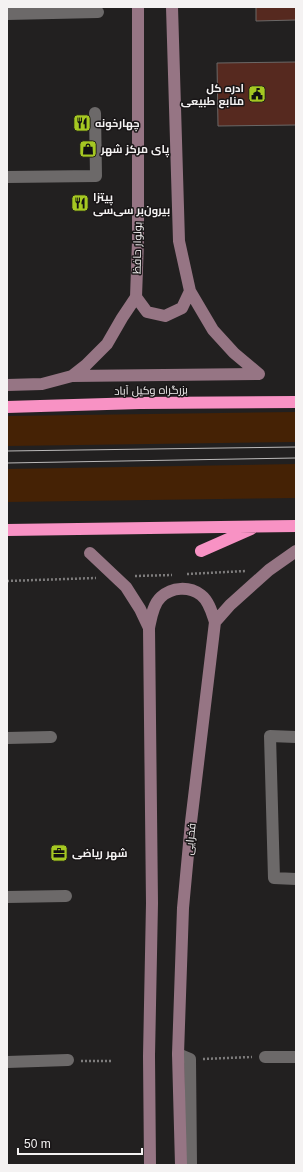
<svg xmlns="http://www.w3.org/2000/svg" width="303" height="1172" viewBox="0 0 303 1172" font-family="Helvetica,Cairo,sans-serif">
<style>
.green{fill:#452205}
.building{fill:#56291f;stroke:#6b6867}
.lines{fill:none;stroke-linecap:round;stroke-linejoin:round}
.path{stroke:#7e7c7c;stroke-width:2.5;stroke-dasharray:2 2;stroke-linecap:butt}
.street{stroke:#6c6969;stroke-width:12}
.secondary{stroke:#967584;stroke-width:12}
.highway{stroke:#f892c4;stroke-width:12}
.tram{stroke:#bcbaba;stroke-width:1}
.labels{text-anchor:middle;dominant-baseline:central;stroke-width:3;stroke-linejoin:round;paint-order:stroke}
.poi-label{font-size:11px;font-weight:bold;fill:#f4f2f2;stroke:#191617;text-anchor:start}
.street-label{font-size:11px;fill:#f4f2f2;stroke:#191617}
</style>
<rect width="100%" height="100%" fill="#222020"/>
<!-- green -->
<path class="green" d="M 296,412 L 296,442 L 7,446 L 7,416 Z
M 296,464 L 296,498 L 7,502 L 7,469 Z"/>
<!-- building -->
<path class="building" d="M 256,7 L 296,7 L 296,20 L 256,21 Z
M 296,62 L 296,125 L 218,126 L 217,63 Z"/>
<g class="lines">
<!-- path -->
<path class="path" d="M 187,574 L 246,571
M 135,576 L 172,575
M 7,581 L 96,578
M 203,1059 L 252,1057
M 81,1061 L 113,1061"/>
<!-- street -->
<path class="street" d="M 7,14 L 98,12
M 7,177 L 96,176 L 95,113
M 296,737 L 270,736 L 274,878 L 296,879
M 7,738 L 51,737
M 7,897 L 66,896
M 178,1054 L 190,1059 L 191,1165
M 265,1057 L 296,1057
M 7,1062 L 68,1060"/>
<!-- secondary -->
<path class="secondary" d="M 172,7 L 179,241 L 190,291 L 213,330 L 234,353 L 259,374
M 136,297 L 147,312 L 165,316 L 182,308 L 190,291
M 72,376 L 259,374
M 7,385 L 42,384 L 72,376 L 86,365 L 107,344 L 122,318 L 136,297 L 138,241 L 138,7
M 90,553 L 126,587 L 140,609 L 149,628 L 152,903 L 149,1056 L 150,1165
M 149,628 C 151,618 153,604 161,597 C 172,587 189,586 201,595 C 209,601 212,613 215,622
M 181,1165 L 178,1054 L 183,908 L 191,822 L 215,622 L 230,605 L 269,570 L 296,551"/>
<!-- highway -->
<path class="highway" d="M 7,407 L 140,403 L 296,402
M 7,530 L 296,526
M 201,551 L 251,529"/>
<!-- tram -->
<path class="tram" d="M 7,451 L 296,447
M 7,463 L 296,458"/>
</g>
<!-- icons -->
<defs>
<symbol id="civic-square" viewBox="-11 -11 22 22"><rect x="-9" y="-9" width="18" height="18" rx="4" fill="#a5c822" stroke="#191617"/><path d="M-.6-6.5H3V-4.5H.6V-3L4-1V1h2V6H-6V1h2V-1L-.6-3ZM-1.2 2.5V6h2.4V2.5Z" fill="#111"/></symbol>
<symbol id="restaurant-square" viewBox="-11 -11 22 22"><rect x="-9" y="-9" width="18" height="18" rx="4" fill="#a5c822" stroke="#191617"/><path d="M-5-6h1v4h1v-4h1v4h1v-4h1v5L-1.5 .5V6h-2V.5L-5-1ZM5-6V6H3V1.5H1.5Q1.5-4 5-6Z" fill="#111"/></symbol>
<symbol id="shop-square" viewBox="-11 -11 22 22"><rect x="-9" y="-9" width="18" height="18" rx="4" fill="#a5c822" stroke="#191617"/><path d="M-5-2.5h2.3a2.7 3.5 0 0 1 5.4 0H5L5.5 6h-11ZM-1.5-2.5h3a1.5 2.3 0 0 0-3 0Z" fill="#111"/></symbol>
<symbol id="office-square" viewBox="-11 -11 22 22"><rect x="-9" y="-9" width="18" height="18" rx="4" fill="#a5c822" stroke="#191617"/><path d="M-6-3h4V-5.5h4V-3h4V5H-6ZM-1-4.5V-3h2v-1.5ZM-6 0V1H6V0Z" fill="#111"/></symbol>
</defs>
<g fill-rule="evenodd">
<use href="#civic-square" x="247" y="84" width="20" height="20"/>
<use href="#restaurant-square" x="72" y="113" width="20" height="20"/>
<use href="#shop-square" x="78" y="139" width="20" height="20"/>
<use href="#restaurant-square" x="70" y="193" width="20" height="20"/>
<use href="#office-square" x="49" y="843" width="20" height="20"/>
</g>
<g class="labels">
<!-- poi labels -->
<g class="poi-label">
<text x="244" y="88" text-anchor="end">ادره کل<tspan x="244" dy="13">منابع طبیعی</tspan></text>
<text x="95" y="123">چهارخونه</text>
<text x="101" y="149">پای مرکز شهر</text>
<text x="93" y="197">پیتزا<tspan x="93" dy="13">بیرون‌بر سی‌سی</tspan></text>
<text x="72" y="853">شهر ریاضی</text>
</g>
<!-- street labels -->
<g class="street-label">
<text transform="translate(137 248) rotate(-89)">بولوار حافظ</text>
<text transform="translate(151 390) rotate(-1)">بزرگراه وکیل آباد</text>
<text transform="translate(190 839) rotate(-84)">فخرایی</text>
</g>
</g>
<!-- border -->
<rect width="303" height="1172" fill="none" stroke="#f4f2f2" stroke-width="16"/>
<!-- scale -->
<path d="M18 1148v6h124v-6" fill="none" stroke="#f4f2f2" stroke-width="2"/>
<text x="24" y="1148" font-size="12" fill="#f4f2f2" stroke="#191617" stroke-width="3" paint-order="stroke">50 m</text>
</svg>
